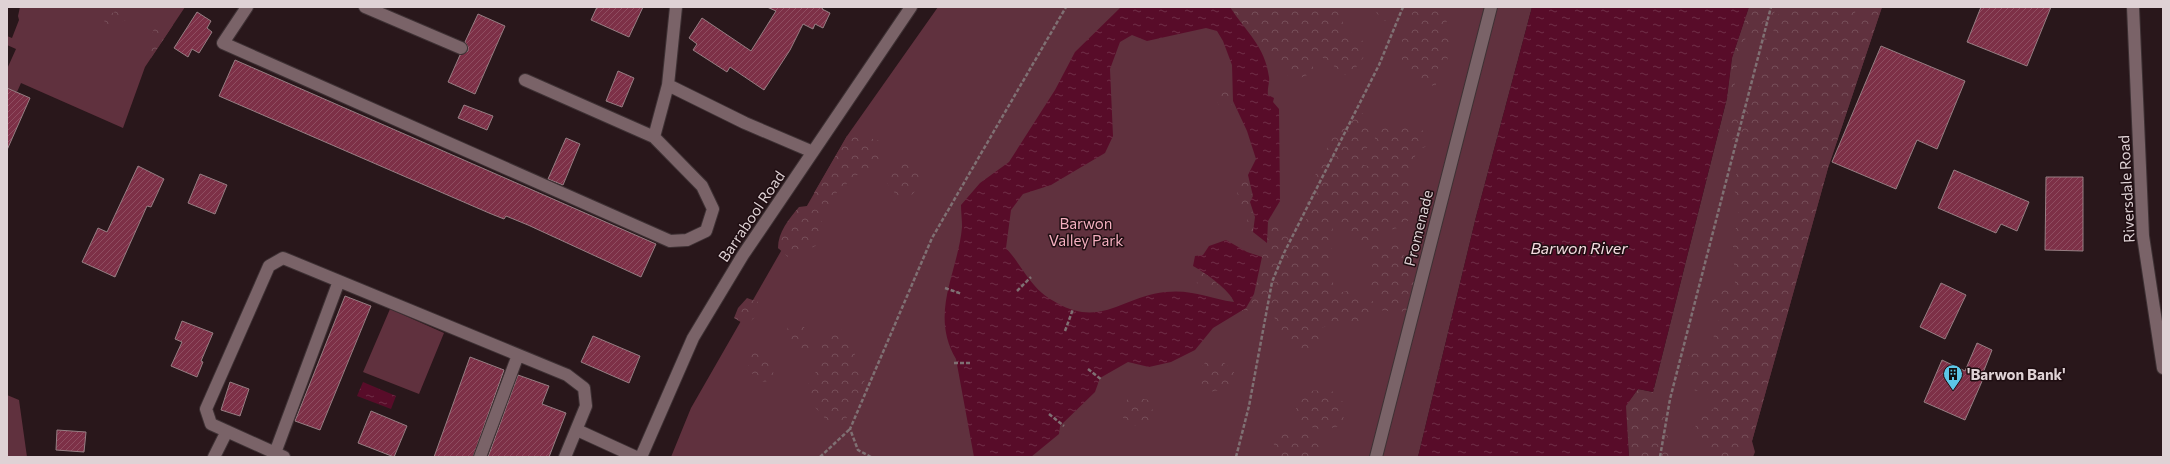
<svg xmlns="http://www.w3.org/2000/svg" width="2170" height="464" viewBox="0 0 2170 464" font-family="Commissioner,sans-serif">
<style>
.green{fill:#60313e}
.forest{fill:url(#forest-crowns)}
.water{fill:url(#water-ripples)}
.building{fill:url(#building-hatch);stroke:#967e83}
.lines{fill:none;stroke-linecap:round;stroke-linejoin:round}
.minor-casing{stroke:#3e3134;stroke-width:14}
.path{stroke:#7f7073;stroke-width:2.5;stroke-dasharray:4 2;stroke-linecap:butt}
.minor{stroke:#7a6368;stroke-width:12}
.labels{text-anchor:middle;dominant-baseline:central;stroke-width:3;stroke-linejoin:round;paint-order:stroke}
.street-label{font-size:15px;fill:#dfd2d5;stroke:#1f0e12}
.park-label{font-size:15px;fill:#f5b0c0;stroke:#1f0e12}
.poi-label{font-size:15px;font-weight:bold;fill:#dfd2d5;stroke:#1f0e12;text-anchor:start}
.water-label{font-size:16px;font-style:italic;fill:#f4dbe0;stroke:#1f0e12}
</style>
<defs>
<pattern id="forest-crowns" width="20" height="18" patternUnits="userSpaceOnUse"><rect width="20" height="18" fill="#60313e"/><path d="M2 6a3 3 0 1 1 6 0M12 15a3 3 0 1 1 6 0" fill="none" stroke="#764e59"/></pattern>
<pattern id="water-ripples" width="26" height="14" patternUnits="userSpaceOnUse"><rect width="26" height="14" fill="#580c29"/><path d="M2 4q2-2 4 0t4 0M15 11q2-2 4 0t4 0" fill="none" stroke="#702e47"/></pattern>
<pattern id="building-hatch" width="6" height="6" patternUnits="userSpaceOnUse"><rect width="6" height="6" fill="#7d3047"/><path d="M-1 1l2-2M0 6l6-6M5 7l2-2" fill="none" stroke="#8f4d61"/></pattern>
</defs>
<rect width="100%" height="100%" fill="#29171b"/>
<!-- green -->
<path class="green" d="M 20,7 L 29,8 L 185,7 L 145,67 L 123,128 L 21,83 L 17,92 L 7,88 L 7,69 L 16,49 L 7,45 L 7,36 L 12,38 L 19,20 L 18,16 Z
M 938,7 L 1532,7 L 1476,217 L 1418,457 L 671,457 L 691,408 L 847,136 Z
M 1749,7 L 1882,7 L 1828,168 L 1752,441 L 1755,452 L 1753,457 L 1629,457 L 1653,392 L 1727,98 L 1732,58 Z
M 390,309 L 444,333 L 419,394 L 363,372 Z
M 7,395 L 19,400 L 27,457 L 7,457 Z"/>
<!-- forest -->
<path class="forest" d="M 116,7 L 125,7 L 128,14 L 126,20 L 120,22 L 116,17 L 112,16 L 110,18 L 112,26 L 108,25 L 104,21 L 109,11 L 114,13 Z
M 1230,7 L 1337,7 C 1342,13 1341,21 1345,27 C 1348,33 1356,34 1360,38 C 1374,52 1357,69 1345,75 L 1317,53 L 1312,64 L 1314,70 C 1304,78 1299,80 1287,75 L 1279,56 L 1263,51 Z
M 1373,7 L 1391,7 L 1391,17 L 1387,21 L 1382,21 Z
M 1414,7 L 1449,7 L 1444,8 L 1451,44 L 1447,61 C 1435,66 1436,74 1436,86 L 1420,84 L 1405,73 L 1402,67 L 1402,36 L 1408,27 Z
M 1749,7 L 1776,7 L 1766,41 L 1755,34 L 1746,37 L 1737,64 L 1735,84 L 1727,98 L 1732,58 Z
M 1780,7 L 1857,7 L 1855,12 L 1859,27 L 1870,7 L 1882,7 L 1828,168 L 1752,441 L 1739,457 L 1711,457 L 1707,442 L 1695,431 L 1697,414 L 1714,409 L 1707,398 L 1705,389 L 1695,391 L 1688,366 L 1691,352 L 1702,355 L 1709,352 L 1719,319 L 1716,307 L 1701,307 L 1704,297 L 1719,287 L 1732,290 L 1735,283 L 1733,246 L 1740,202 L 1733,188 L 1741,154 L 1727,130 L 1740,106 L 1755,98 Z
M 173,25 L 151,58 L 149,45 L 154,28 Z
M 1227,82 L 1233,91 L 1231,109 L 1220,107 L 1213,93 Z
M 1363,113 L 1367,124 L 1372,127 L 1371,137 L 1361,164 L 1368,166 L 1376,146 L 1374,132 C 1395,124 1408,124 1428,133 L 1431,141 L 1425,147 L 1417,150 L 1408,179 L 1412,205 L 1412,217 L 1401,227 L 1378,233 L 1378,240 L 1400,240 L 1404,249 L 1403,266 L 1417,278 L 1408,312 C 1398,310 1390,313 1381,310 L 1378,298 L 1373,293 L 1369,281 L 1373,262 L 1370,251 L 1366,246 L 1353,240 L 1339,224 L 1333,225 L 1330,276 L 1338,293 L 1352,290 L 1374,302 C 1367,332 1354,319 1337,329 L 1326,326 L 1319,329 C 1322,340 1320,344 1310,350 L 1291,347 L 1274,317 L 1272,306 L 1264,300 C 1256,307 1252,311 1241,311 L 1246,308 L 1254,294 L 1262,257 L 1267,243 L 1268,229 L 1279,226 L 1283,233 L 1295,238 L 1306,221 L 1308,191 L 1331,140 L 1339,126 Z
M 847,136 L 862,136 L 880,141 L 880,162 L 869,174 C 847,173 853,183 837,190 L 835,207 L 827,211 L 814,193 Z
M 907,161 L 920,165 C 922,181 919,188 908,199 C 896,197 891,190 885,179 L 894,163 Z
M 1241,174 L 1248,175 L 1253,196 L 1252,211 L 1255,217 L 1253,232 L 1248,236 L 1247,215 L 1241,206 L 1235,185 Z
M 807,206 L 821,212 L 823,232 L 818,245 L 788,257 L 778,248 C 778,232 789,219 799,207 Z
M 1193,266 L 1205,273 L 1222,288 L 1222,292 L 1217,293 L 1197,283 Z
M 747,298 L 758,302 C 758,313 756,320 744,324 L 734,318 L 738,308 Z
M 789,324 L 802,324 L 811,338 L 812,350 L 804,354 L 794,351 C 788,341 784,336 789,324 Z
M 839,328 L 849,336 L 857,361 L 865,380 L 843,425 L 829,423 L 809,400 L 806,387 C 819,371 822,358 822,338 Z
M 763,351 L 772,365 L 774,377 L 765,382 L 756,379 C 749,369 745,363 750,352 Z
M 1218,357 L 1233,371 L 1237,377 L 1230,388 L 1209,392 C 1200,386 1196,373 1204,364 C 1206,360 1214,359 1218,357 Z
M 1638,389 L 1653,392 L 1663,406 L 1669,442 L 1669,457 L 1629,457 L 1625,406 Z
M 1331,390 L 1346,405 L 1342,425 C 1321,432 1313,431 1296,416 L 1296,409 L 1305,391 Z
M 1128,398 L 1138,398 L 1149,400 L 1154,414 L 1150,425 C 1128,429 1114,420 1128,398 Z
M 1305,432 L 1320,447 L 1318,457 L 1271,457 L 1271,451 L 1279,433 Z"/>
<!-- water -->
<path class="water" d="M 1121,7 L 1230,7 C 1246,32 1265,46 1269,77 C 1270,82 1267,88 1268,95 L 1274,98 L 1273,102 L 1279,109 L 1280,201 L 1268,221 L 1267,243 L 1253,232 L 1255,217 L 1250,202 L 1253,196 L 1248,175 L 1256,159 L 1247,131 L 1233,101 L 1232,65 L 1223,41 L 1217,31 L 1206,28 L 1147,41 L 1132,35 L 1120,42 L 1110,69 L 1113,136 L 1105,153 L 1051,185 L 1023,194 L 1011,210 L 1006,248 C 1019,262 1027,280 1042,293 C 1046,297 1052,300 1057,303 C 1101,328 1124,296 1165,292 C 1192,289 1208,298 1234,302 C 1230,290 1204,272 1193,266 L 1195,256 L 1203,255 L 1209,246 L 1226,240 L 1247,252 L 1262,257 L 1254,294 L 1246,308 L 1213,328 L 1195,350 L 1171,362 L 1149,367 L 1128,362 L 1100,378 L 1095,392 L 1060,426 L 1059,434 L 1031,457 L 974,457 L 956,359 C 929,313 958,273 962,227 C 962,219 961,212 961,205 L 980,183 L 1009,162 L 1055,90 L 1075,52 Z
M 1532,7 L 1749,7 L 1732,58 L 1727,98 L 1653,392 L 1638,389 L 1626,406 L 1629,457 L 1418,457 L 1476,217 Z
M 363,382 L 396,396 L 391,409 L 357,396 Z"/>
<!-- building -->
<path class="building" d="M 597,7 L 643,7 L 629,37 L 591,20 Z
M 767,7 L 823,7 L 822,9 L 830,13 L 823,28 L 815,24 L 813,29 L 803,24 L 790,50 L 764,90 L 730,67 L 727,72 L 693,50 L 697,44 L 689,38 L 702,18 L 751,51 L 776,11 Z
M 1981,7 L 2051,7 L 2027,66 L 1967,42 Z
M 197,12 L 211,21 L 207,28 L 212,32 L 199,53 L 192,49 L 188,57 L 174,48 Z
M 478,14 L 505,26 L 475,94 L 448,82 L 460,55 L 468,51 L 468,47 L 465,42 Z
M 1881,46 L 1965,81 L 1937,149 L 1917,140 L 1896,189 L 1832,162 Z
M 235,60 L 656,244 L 641,277 L 528,225 L 506,216 L 504,219 L 489,213 L 219,96 Z
M 618,71 L 634,78 L 622,107 L 606,101 Z
M 7,88 L 30,98 L 7,150 Z
M 464,105 L 493,116 L 487,130 L 458,118 Z
M 566,138 L 580,144 L 563,185 L 548,179 Z
M 138,166 L 164,179 L 151,207 L 147,206 L 115,277 L 82,262 L 98,228 L 107,232 Z
M 1954,170 L 2029,202 L 2017,231 L 2001,224 L 1996,233 L 1938,208 Z
M 200,174 L 227,185 L 215,214 L 188,203 Z
M 2046,177 L 2083,177 L 2083,251 L 2045,250 Z
M 1941,283 L 1966,295 L 1945,339 L 1920,327 Z
M 345,296 L 371,306 L 320,430 L 295,421 Z
M 182,321 L 213,333 L 201,361 L 203,362 L 197,377 L 171,366 L 182,342 L 175,339 Z
M 593,336 L 640,356 L 629,383 L 581,362 Z
M 1977,343 L 1992,350 L 1981,378 L 1983,379 L 1965,420 L 1924,402 L 1942,360 L 1965,371 Z
M 470,357 L 504,370 L 473,457 L 434,457 Z
M 518,375 L 549,386 L 542,404 L 566,413 L 549,457 L 488,457 Z
M 230,382 L 249,389 L 240,416 L 221,410 Z
M 371,411 L 407,426 L 394,457 L 358,443 Z
M 57,430 L 86,432 L 84,452 L 56,450 Z"/>
<g class="lines">
<defs>
<path id="minor" d="M 247,7 L 223,43 L 670,241 L 687,240 L 706,231 L 713,209 L 702,186 L 654,137 L 525,80
M 365,7 L 461,48
M 2133,7 L 2143,236 L 2163,368
M 668,85 L 745,123 L 813,152
M 654,137 L 668,85 L 676,7
M 577,430 L 636,457
M 275,453 L 339,281
M 214,457 L 227,431
M 284,457 L 211,424 L 206,409 L 269,266 L 283,258 L 567,375 L 584,388 L 586,406 L 565,457
M 480,457 L 518,355
M 641,457 L 693,338 L 743,255 L 911,7
M 1376,457 L 1491,7"/>
</defs>
<!-- minor casing -->
<use href="#minor" class="minor-casing"/>
<!-- path -->
<path class="path" d="M 945,288 L 962,294
M 1017,291 L 1031,277
M 1065,331 L 1073,309
M 954,363 L 972,363
M 1088,369 L 1102,380
M 1049,414 L 1064,426
M 820,457 L 850,429
M 871,457 L 858,450 L 850,429 L 932,238 L 1066,7
M 1236,457 L 1249,406 L 1272,282 L 1284,253 L 1379,65 L 1403,7
M 1660,457 L 1670,399 L 1771,7"/>
<!-- minor -->
<use href="#minor" class="minor"/>
</g>
<!-- icons -->
<defs>
<symbol id="building-pin" viewBox="-11 -11 22 30"><path d="M0 17L-7.5 6A9.5 9.5 0 1 1 7.5 6Z" fill="#5cc7e7" stroke="#1f0e12"/><path d="M-4-6H4V6H1V3H-1V6H-4ZM-2.5-4.3h1.7v1.8h-1.7ZM.8-4.3h1.7v1.8H.8ZM-2.5-1h1.7V.8h-1.7ZM.8-1h1.7V.8H.8Z" fill="#111"/></symbol>
</defs>
<g fill-rule="evenodd">
<use href="#building-pin" x="1942" y="363" width="22" height="30"/>
</g>
<g class="labels">
<!-- street labels -->
<g class="street-label">
<text transform="translate(2126 189) rotate(-93)">Riversdale Road</text>
<text transform="translate(751 216) rotate(-56)">Barrabool Road</text>
<text transform="translate(1418 228) rotate(-76)">Promenade</text>
</g>
<!-- park labels -->
<g class="park-label">
<text x="1086" y="223">Barwon<tspan x="1086" dy="17">Valley Park</tspan></text>
</g>
<!-- poi labels -->
<g class="poi-label">
<text x="1967" y="374">'Barwon Bank'</text>
</g>
<!-- water labels -->
<g class="water-label">
<text x="1579" y="247">Barwon River</text>
</g>
</g>
<!-- border -->
<rect width="2170" height="464" fill="none" stroke="#dfd2d5" stroke-width="16"/>
</svg>
